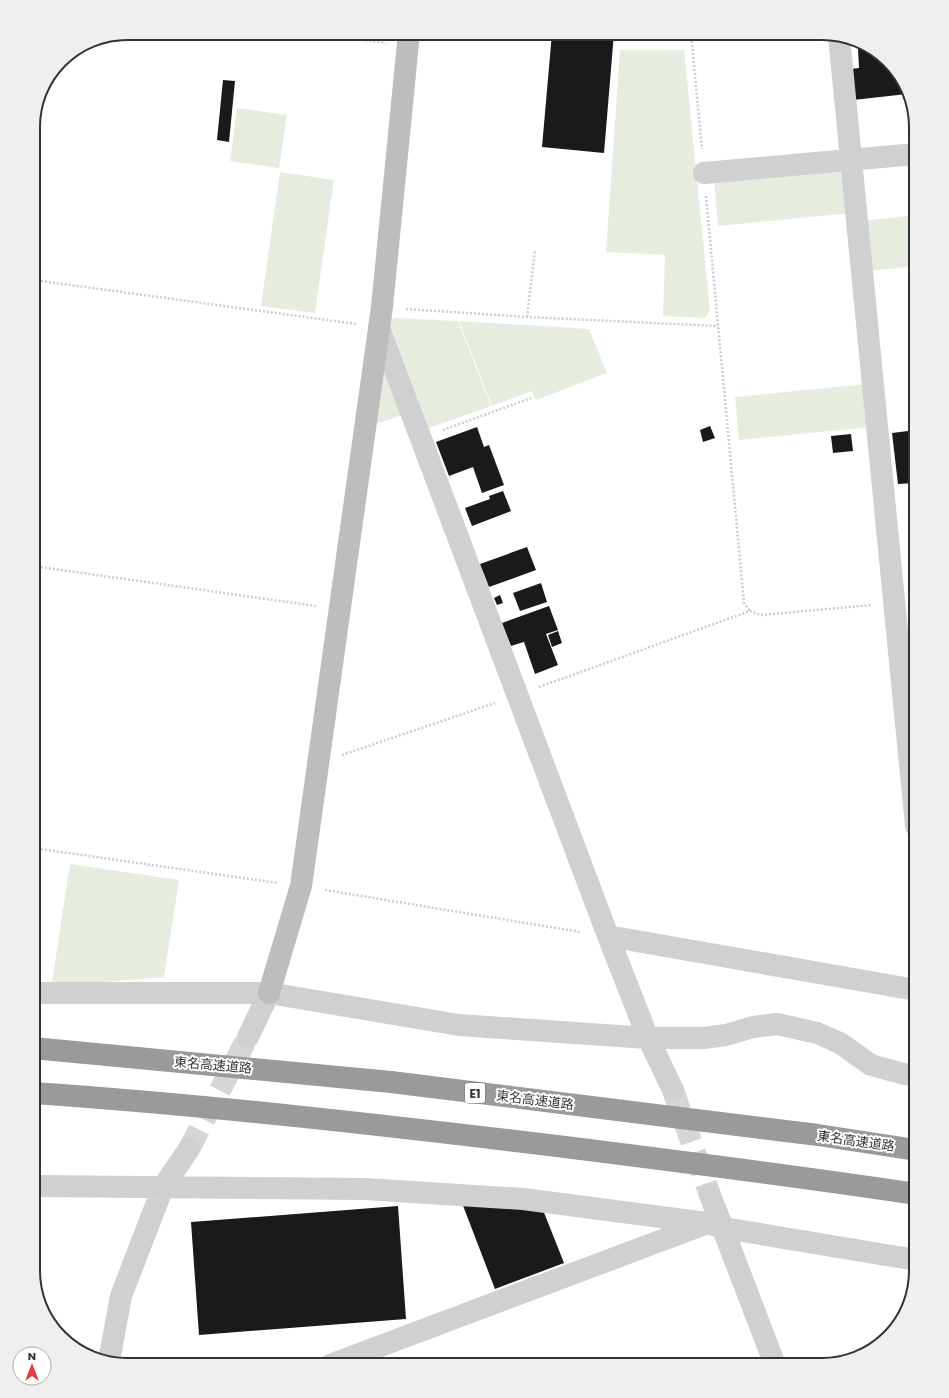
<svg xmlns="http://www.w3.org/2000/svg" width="949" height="1398" viewBox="0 0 949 1398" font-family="Poppins,'Noto Sans JP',sans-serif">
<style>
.green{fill:#e6ecdf}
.building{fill:#1a1a1a}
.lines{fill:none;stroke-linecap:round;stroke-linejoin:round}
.street-tunnel{stroke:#d6d6d6;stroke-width:22;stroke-dasharray:22 11;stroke-linecap:butt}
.path{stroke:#cdcdcd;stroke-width:2.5;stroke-dasharray:2 2;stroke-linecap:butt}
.street{stroke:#d0d0d0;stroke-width:22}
.secondary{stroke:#bdbdbd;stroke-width:22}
.highway{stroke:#9a9a9a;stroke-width:22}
.labels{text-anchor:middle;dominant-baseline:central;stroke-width:4;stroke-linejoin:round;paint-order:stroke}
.shield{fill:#fff;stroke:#707070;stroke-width:1}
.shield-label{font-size:12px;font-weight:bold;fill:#333}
.street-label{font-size:13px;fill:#333;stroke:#fff}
.rim{fill:none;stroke:#333;stroke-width:2}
</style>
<rect width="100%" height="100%" fill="#fff"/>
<!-- green -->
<path class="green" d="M 622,33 L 681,33 L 681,36 L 622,36 Z
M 620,50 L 684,50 L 710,310 L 705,318 L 663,316 L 665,255 L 606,252 Z
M 237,108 L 287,115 L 279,168 L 230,161 Z
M 847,166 L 851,213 L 718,226 L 714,179 Z
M 280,172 L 334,180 L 315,313 L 261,306 Z
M 916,215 L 916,266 L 868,271 L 863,221 Z
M 394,318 L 458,321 L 491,406 L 429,428 L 389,321 Z
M 459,321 L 589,329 L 607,373 L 536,400 L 532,391 L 492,406 Z
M 384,364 L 402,415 L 376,424 Z
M 868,384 L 872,427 L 739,440 L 735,397 Z
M 70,864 L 179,880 L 164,977 L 105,982 L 52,983 Z"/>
<!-- building -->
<path class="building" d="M 552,33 L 614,33 L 604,153 L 542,147 Z
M 871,48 L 904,80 L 907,94 L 853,100 L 850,69 L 859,68 L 858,49 Z
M 223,80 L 235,81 L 229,142 L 217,140 Z
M 710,426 L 715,438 L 703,442 L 700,430 Z
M 477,427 L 484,447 L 489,445 L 504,485 L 482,493 L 473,467 L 449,476 L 436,442 Z
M 916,430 L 916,483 L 898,484 L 892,433 Z
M 851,434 L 853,451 L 833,453 L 831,436 Z
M 503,491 L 511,511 L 472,526 L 465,508 L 490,499 L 489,496 Z
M 527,547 L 536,570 L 489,587 L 480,564 Z
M 541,583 L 547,602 L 520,611 L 513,593 Z
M 500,595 L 503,603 L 497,605 L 494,598 Z
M 549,606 L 558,630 L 546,634 L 558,665 L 535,674 L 524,642 L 530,640 L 511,646 L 502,623 Z
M 558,631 L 562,643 L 552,647 L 548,635 Z
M 462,1203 L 543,1210 L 564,1263 L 495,1289 Z
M 398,1206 L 406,1319 L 199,1335 L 191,1222 Z"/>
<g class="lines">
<!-- street-tunnel -->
<path class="street-tunnel" d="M 673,1090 L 710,1195
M 189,1149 L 248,1037"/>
<!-- path -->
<path class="path" d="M 310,33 L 386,43
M 691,33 L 702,149
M 706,196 L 744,603 L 750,611
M 33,280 L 357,324
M 406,309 L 527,317 L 718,326
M 527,317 L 535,250
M 443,430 L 531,398
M 33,566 L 316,606
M 539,687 L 750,611 L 761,615 L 872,605
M 342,755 L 495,703
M 33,848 L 278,883
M 325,890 L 580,932"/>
<!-- street -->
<path class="street" d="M 839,36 L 916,826
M 704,173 L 916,154
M 379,327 L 608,936 L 648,1038 L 673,1090
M 608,936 L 916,990
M 33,993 L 269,993 L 459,1025 L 648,1038 L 704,1038 L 726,1035 L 753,1027 L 777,1024 L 817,1033 L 840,1043 L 871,1065 L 904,1074 L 916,1076
M 248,1037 L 269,993
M 33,1186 L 365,1189 L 523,1199 L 707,1223 L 724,1228 L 916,1260
M 710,1195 L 775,1365
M 109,1361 L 121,1296 L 163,1187 L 189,1149
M 330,1365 L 705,1224"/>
<!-- secondary -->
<path class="secondary" d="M 269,993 L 301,886 L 382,307 L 409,33"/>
<!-- highway -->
<path class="highway" d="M 33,1048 L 391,1082 L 818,1135 L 916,1150
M 33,1093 C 208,1105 383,1125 557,1146 C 677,1161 797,1176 916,1194"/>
</g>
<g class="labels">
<!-- shield labels -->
<rect class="shield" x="465" y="1083" width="20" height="20" rx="3"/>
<g class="shield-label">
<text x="475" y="1093">E1</text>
</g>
<!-- street labels -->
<g class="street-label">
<text transform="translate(213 1065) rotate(5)">東名高速道路</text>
<text transform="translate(535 1100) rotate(7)">東名高速道路</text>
<text transform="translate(856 1141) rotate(8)">東名高速道路</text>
</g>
</g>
<!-- crop -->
<path d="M0 0H949V1398H0ZM127 40H822A87 87 0 0 1 909 127V1271A87 87 0 0 1 822 1358H127A87 87 0 0 1 40 1271V127A87 87 0 0 1 127 40Z" fill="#efefef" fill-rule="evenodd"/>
<path class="rim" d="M127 40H822A87 87 0 0 1 909 127V1271A87 87 0 0 1 822 1358H127A87 87 0 0 1 40 1271V127A87 87 0 0 1 127 40Z"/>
<!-- north arrow -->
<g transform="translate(32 1366)"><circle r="19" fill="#ffffff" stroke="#adadad"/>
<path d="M0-3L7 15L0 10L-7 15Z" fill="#e63946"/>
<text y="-6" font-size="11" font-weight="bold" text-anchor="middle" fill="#333333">N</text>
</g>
</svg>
